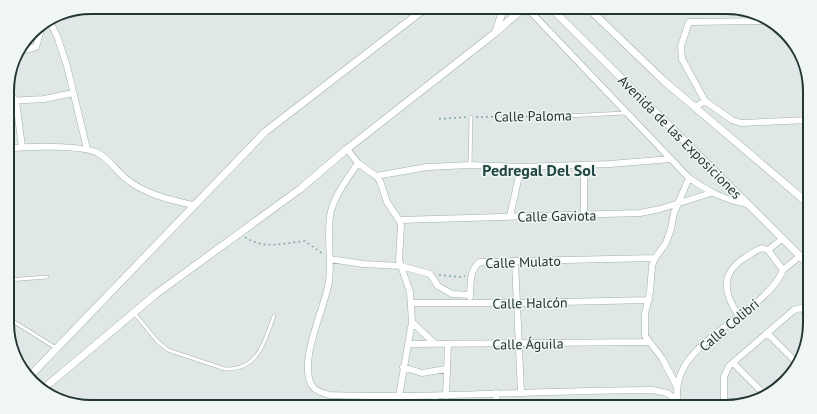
<svg xmlns="http://www.w3.org/2000/svg" width="817" height="414" viewBox="0 0 817 414" font-family="'PT Sans',sans-serif">
<style>
.lines{fill:none;stroke-linecap:round;stroke-linejoin:round}
.service-casing{stroke:#a3afad;stroke-width:4}
.minor-casing{stroke:#a3afad;stroke-width:7}
.tertiary-casing{stroke:#a3afad;stroke-width:8}
.path{stroke:#84a8a3;stroke-width:1.5;stroke-dasharray:2 3;stroke-linecap:butt}
.service{stroke:#fff;stroke-width:3}
.minor{stroke:#fff;stroke-width:6}
.tertiary{stroke:#fff;stroke-width:7}
.labels{text-anchor:middle;dominant-baseline:central;stroke-width:3;stroke-linejoin:round;paint-order:stroke}
.street-label{font-size:14px;fill:#223634;stroke:#eff6f3}
.quarter-label{font-size:16px;font-weight:bold;fill:#214543;stroke:#eff6f3}
.rim{fill:none;stroke:#223634;stroke-width:2}
</style>
<rect width="100%" height="100%" fill="#dfe8e6"/>
<g class="lines">
<defs>
<path id="service" d="M 566,116 L 625,113
M 470,165 L 471,117
M 8,280 L 47,277
M 134,313 L 158,342 L 168,350 L 225,369 C 259,370 264,342 274,316
M 8,318 L 56,348"/>
<path id="minor" d="M 526,7 L 689,178 C 709,192 723,199 747,204
M 49,20 L 57,36 L 67,66 L 87,149
M 17,52 L 36,47 L 43,23
M 7,90 L 16,101 L 22,147
M 7,101 L 44,99 L 73,93
M 705,101 L 682,59 L 681,46 L 689,22 L 770,21
M 695,107 L 705,101 L 732,120 L 741,123 L 809,120
M 7,149 C 26,146 83,145 98,153 C 109,159 116,170 125,178 C 144,194 170,200 193,205
M 347,149 L 358,163 L 376,176 L 380,181 L 387,202 L 399,220 L 401,225 L 399,260 L 410,292 L 412,322 L 399,396
M 358,163 C 348,178 336,193 331,211 C 326,230 332,260 329,281 C 326,306 296,364 313,387 C 317,392 324,393 329,395 C 437,399 545,390 653,390 L 667,393 L 677,400
M 584,165 L 584,215
M 376,176 L 427,167 L 470,165 L 521,167 L 610,164 L 671,159
M 510,216 L 521,167
M 399,220 L 640,213 L 660,209 L 711,193
M 768,250 L 782,239
M 330,259 L 363,264 L 401,266 L 430,274 L 438,286 L 452,294 L 470,295 L 470,297
M 515,261 L 521,392
M 783,270 L 800,256
M 470,295 C 471,283 469,270 480,262 L 655,258
M 412,303 L 517,303 L 649,300
M 739,316 C 723,293 720,273 746,257 C 751,254 756,250 762,248 L 768,250
M 412,322 L 435,344
M 767,333 L 798,364
M 408,344 L 649,342
M 733,363 L 765,395
M 403,367 L 422,373 L 446,369
M 676,385 L 662,358 L 645,336 L 645,314 L 650,292 L 652,266 L 655,258 L 666,243 L 671,229 L 674,213 L 689,178
M 496,393 L 497,407
M 446,396 L 448,344
M 435,407 L 435,397
M 679,407 C 661,343 763,319 783,270 L 768,250
M 724,407 L 724,377 L 729,366 L 794,310 L 801,308 L 810,314"/>
<path id="tertiary" d="M 550,7 L 810,266
M 587,7 L 664,81 L 810,205
M 496,31 L 504,7
M 29,377 L 265,132 L 427,7
M 43,389 L 156,294 L 300,189 L 347,149 L 495,33 L 525,7"/>
</defs>
<!-- service casing -->
<use href="#service" class="service-casing"/>
<!-- minor casing -->
<use href="#minor" class="minor-casing"/>
<!-- tertiary casing -->
<use href="#tertiary" class="tertiary-casing"/>
<!-- path -->
<path class="path" d="M 690,15 L 691,7
M 476,117 L 562,116
M 439,119 L 466,117
M 245,237 C 264,250 283,243 305,241 L 323,254
M 439,275 L 460,277 L 465,276"/>
<!-- service -->
<use href="#service" class="service"/>
<!-- minor -->
<use href="#minor" class="minor"/>
<!-- tertiary -->
<use href="#tertiary" class="tertiary"/>
</g>
<g class="labels">
<!-- street labels -->
<g class="street-label">
<text transform="translate(533 116) rotate(-1)">Calle Paloma</text>
<text transform="translate(680 137) rotate(45)">Avenida de las Exposiciones</text>
<text transform="translate(557 216) rotate(-1)">Calle Gaviota</text>
<text transform="translate(523 262) rotate(-2)">Calle Mulato</text>
<text transform="translate(530 303) rotate(-1)">Calle Halcón</text>
<text transform="translate(729 325) rotate(-40)">Calle Colibri</text>
<text transform="translate(528 344) rotate(-1)">Calle Águila</text>
</g>
<!-- quarter labels -->
<g class="quarter-label">
<text x="539" y="170">Pedregal Del Sol</text>
</g>
</g>
<!-- crop -->
<path d="M0 0H817V414H0ZM91 14H726A77 77 0 0 1 803 91V323A77 77 0 0 1 726 400H91A77 77 0 0 1 14 323V91A77 77 0 0 1 91 14Z" fill="#eff6f3" fill-rule="evenodd"/>
<path class="rim" d="M91 14H726A77 77 0 0 1 803 91V323A77 77 0 0 1 726 400H91A77 77 0 0 1 14 323V91A77 77 0 0 1 91 14Z"/>
</svg>
